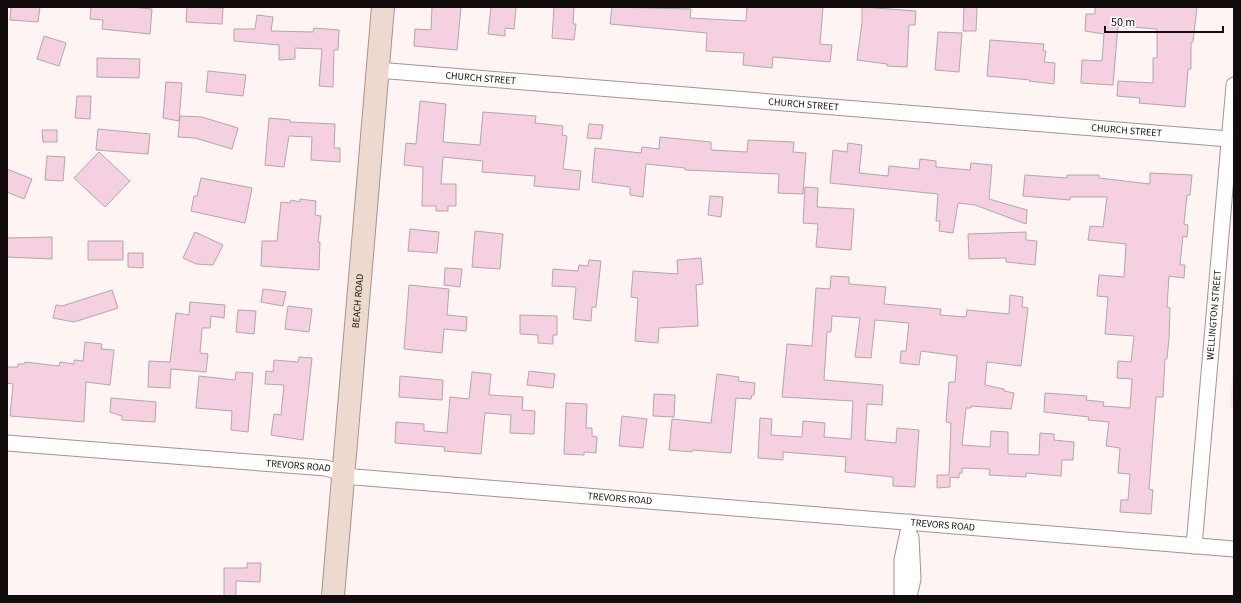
<svg xmlns="http://www.w3.org/2000/svg" width="1241" height="603" viewBox="0 0 1241 603" font-family="'Source Sans 3',sans-serif">
<style>
.built{fill:#fce2e2}
.building{fill:#f5d0e1;stroke:#b7a4ac}
.lines{fill:none;stroke-linecap:round;stroke-linejoin:round}
.street-casing{stroke:#a79292;stroke-width:17}
.secondary-casing{stroke:#a79292;stroke-width:24}
.street{stroke:#fff;stroke-width:15}
.secondary{stroke:#eed9ce;stroke-width:22}
.labels{text-anchor:middle;dominant-baseline:central;stroke-width:3.5;stroke-linejoin:round;paint-order:stroke}
.street-label{font-size:10px;fill:#130c0c;stroke:#fff}
</style>
<rect width="100%" height="100%" fill="#fdf4f3"/>
<!-- built -->
<path class="built" d="M 1234,358 L 1234,407 L 1230,407 Z"/>
<!-- building -->
<path class="building" d="M 11,7 L 40,7 L 38,22 L 10,20 Z
M 91,7 L 131,7 L 152,9 L 150,34 L 102,29 L 103,20 L 90,19 Z
M 187,7 L 223,8 L 222,24 L 186,22 Z
M 432,7 L 461,7 L 457,50 L 414,46 L 415,29 L 431,30 Z
M 491,7 L 516,7 L 514,29 L 505,28 L 505,36 L 488,34 Z
M 554,7 L 574,7 L 573,24 L 576,24 L 574,40 L 552,38 Z
M 612,7 L 691,9 L 690,18 L 746,21 L 747,7 L 823,7 L 820,44 L 832,45 L 830,62 L 773,57 L 772,68 L 743,65 L 744,53 L 706,51 L 707,33 L 610,24 Z
M 862,7 L 916,11 L 915,25 L 909,25 L 907,67 L 887,66 L 887,64 L 857,60 L 862,23 Z
M 964,7 L 977,7 L 976,31 L 963,31 Z
M 1095,7 L 1197,7 L 1193,42 L 1191,42 L 1191,69 L 1188,69 L 1185,107 L 1139,103 L 1140,98 L 1117,96 L 1118,81 L 1153,83 L 1153,58 L 1157,58 L 1157,29 L 1118,26 L 1113,85 L 1081,83 L 1082,60 L 1102,61 L 1104,34 L 1085,31 L 1086,14 L 1095,14 Z
M 257,15 L 273,17 L 271,31 L 313,32 L 314,28 L 339,30 L 338,50 L 334,50 L 333,87 L 319,86 L 322,49 L 295,48 L 295,59 L 279,60 L 279,45 L 234,41 L 234,29 L 255,29 Z
M 938,32 L 962,33 L 959,72 L 935,70 Z
M 44,36 L 66,43 L 59,66 L 37,59 Z
M 990,40 L 1044,44 L 1043,51 L 1046,51 L 1044,62 L 1055,63 L 1054,84 L 1029,81 L 1030,80 L 987,76 Z
M 97,58 L 140,59 L 139,78 L 97,77 Z
M 208,71 L 246,75 L 243,96 L 206,92 Z
M 166,82 L 182,83 L 179,121 L 163,118 Z
M 77,96 L 91,96 L 90,119 L 75,118 Z
M 420,101 L 446,104 L 443,142 L 480,145 L 483,112 L 536,116 L 535,123 L 563,126 L 562,135 L 567,136 L 563,169 L 581,171 L 579,190 L 534,186 L 535,176 L 482,172 L 483,161 L 443,157 L 441,184 L 456,184 L 456,206 L 448,206 L 448,211 L 436,211 L 436,206 L 422,206 L 423,167 L 404,165 L 406,143 L 416,144 Z
M 180,116 L 202,117 L 238,128 L 232,149 L 195,138 L 178,137 Z
M 269,118 L 290,120 L 290,122 L 335,124 L 334,148 L 340,148 L 340,162 L 311,160 L 312,137 L 289,136 L 284,167 L 265,165 Z
M 589,124 L 603,125 L 601,139 L 587,138 Z
M 98,129 L 150,134 L 148,154 L 96,150 Z
M 42,130 L 57,130 L 57,142 L 43,142 Z
M 660,137 L 711,142 L 711,150 L 747,152 L 748,140 L 794,142 L 793,152 L 806,153 L 803,194 L 778,193 L 779,174 L 685,170 L 685,168 L 646,164 L 643,197 L 630,195 L 630,187 L 592,182 L 595,148 L 641,153 L 642,147 L 659,149 Z
M 848,143 L 862,145 L 859,173 L 888,176 L 889,166 L 919,169 L 920,159 L 936,161 L 936,167 L 970,170 L 971,163 L 992,165 L 989,199 L 1027,210 L 1026,224 L 975,205 L 958,203 L 953,233 L 939,231 L 940,221 L 936,221 L 938,194 L 830,183 L 833,150 L 847,152 Z
M 99,152 L 130,181 L 105,207 L 74,178 Z
M 47,156 L 65,157 L 63,181 L 45,180 Z
M 7,169 L 32,179 L 24,199 L 7,192 Z
M 1150,173 L 1192,175 L 1190,195 L 1187,195 L 1184,224 L 1188,225 L 1187,237 L 1183,236 L 1180,265 L 1185,265 L 1184,278 L 1169,276 L 1167,307 L 1170,308 L 1169,338 L 1167,359 L 1165,359 L 1163,397 L 1156,397 L 1149,489 L 1153,490 L 1151,514 L 1120,512 L 1121,500 L 1128,500 L 1130,474 L 1118,473 L 1120,448 L 1106,446 L 1109,422 L 1088,420 L 1089,417 L 1044,412 L 1045,393 L 1087,396 L 1086,400 L 1104,402 L 1103,406 L 1130,408 L 1132,379 L 1117,378 L 1118,361 L 1131,362 L 1134,336 L 1105,334 L 1108,297 L 1097,296 L 1099,275 L 1124,277 L 1126,244 L 1088,240 L 1090,226 L 1103,227 L 1107,197 L 1070,197 L 1070,200 L 1023,196 L 1025,175 L 1067,178 L 1067,175 L 1099,175 L 1099,178 L 1150,184 Z
M 201,178 L 252,188 L 245,223 L 191,211 L 194,196 L 197,196 Z
M 805,187 L 818,188 L 817,207 L 854,209 L 851,250 L 816,247 L 818,224 L 803,223 Z
M 710,196 L 723,197 L 721,217 L 708,215 Z
M 300,199 L 316,201 L 315,215 L 321,216 L 318,242 L 320,242 L 319,270 L 261,266 L 262,241 L 277,241 L 281,202 L 290,203 L 291,200 L 300,202 Z
M 410,229 L 439,232 L 437,253 L 408,251 Z
M 475,231 L 503,234 L 500,269 L 472,267 Z
M 195,232 L 223,245 L 213,265 L 196,264 L 183,258 Z
M 1026,232 L 1026,240 L 1037,241 L 1035,265 L 1006,262 L 1006,258 L 969,259 L 968,234 Z
M 52,237 L 52,259 L 7,257 L 7,238 Z
M 88,241 L 123,241 L 123,260 L 88,260 Z
M 128,253 L 143,253 L 143,268 L 128,267 Z
M 701,258 L 703,284 L 696,285 L 698,326 L 659,328 L 658,343 L 635,341 L 638,298 L 631,297 L 633,271 L 678,274 L 677,260 Z
M 589,260 L 601,261 L 596,307 L 592,307 L 591,321 L 573,319 L 576,287 L 552,286 L 553,269 L 578,271 L 579,265 L 588,266 Z
M 445,268 L 462,269 L 460,287 L 444,285 Z
M 831,276 L 849,277 L 849,284 L 886,287 L 884,304 L 941,309 L 940,315 L 966,317 L 967,310 L 1009,314 L 1010,295 L 1023,297 L 1022,307 L 1028,308 L 1021,366 L 987,362 L 985,385 L 1004,389 L 1004,391 L 1014,393 L 1011,409 L 971,406 L 971,408 L 966,408 L 962,445 L 990,447 L 991,431 L 1008,432 L 1008,454 L 1039,455 L 1040,433 L 1054,434 L 1054,440 L 1074,442 L 1073,460 L 1062,460 L 1061,476 L 1026,473 L 1026,477 L 989,475 L 990,469 L 962,468 L 962,473 L 959,473 L 959,478 L 950,477 L 950,487 L 937,488 L 937,475 L 949,475 L 951,423 L 946,422 L 949,382 L 955,382 L 957,356 L 921,351 L 919,365 L 900,363 L 901,351 L 906,351 L 909,323 L 875,320 L 871,358 L 855,357 L 860,318 L 832,316 L 831,332 L 827,332 L 824,380 L 883,385 L 882,405 L 867,404 L 865,440 L 896,443 L 897,428 L 919,430 L 915,487 L 893,486 L 893,477 L 845,472 L 846,457 L 783,452 L 783,460 L 758,458 L 760,418 L 772,419 L 771,435 L 802,437 L 803,421 L 825,423 L 824,437 L 851,439 L 853,401 L 782,397 L 787,344 L 812,346 L 816,288 L 830,289 Z
M 409,285 L 449,289 L 447,315 L 467,317 L 466,331 L 444,329 L 442,353 L 404,349 Z
M 263,289 L 286,292 L 283,306 L 261,302 Z
M 112,290 L 118,308 L 74,322 L 53,318 L 56,305 L 62,306 Z
M 190,302 L 225,305 L 224,318 L 211,316 L 210,328 L 202,328 L 200,353 L 208,354 L 206,372 L 171,369 L 170,388 L 148,387 L 149,361 L 170,362 L 176,313 L 189,315 Z
M 288,306 L 312,309 L 309,332 L 285,329 Z
M 238,310 L 256,311 L 254,334 L 236,332 Z
M 520,315 L 557,316 L 557,335 L 553,335 L 553,344 L 538,343 L 538,335 L 520,334 Z
M 85,342 L 102,344 L 101,349 L 114,350 L 110,385 L 86,382 L 84,422 L 10,416 L 13,384 L 7,383 L 7,367 L 18,367 L 18,364 L 24,364 L 25,362 L 59,366 L 60,362 L 74,364 L 74,360 L 83,361 Z
M 299,357 L 312,358 L 303,440 L 271,435 L 274,414 L 281,415 L 284,385 L 265,384 L 266,371 L 273,372 L 274,360 L 298,362 Z
M 529,371 L 555,374 L 553,388 L 527,385 Z
M 236,372 L 253,373 L 248,432 L 231,430 L 232,411 L 196,408 L 199,376 L 235,380 Z
M 472,372 L 491,374 L 489,395 L 523,397 L 522,410 L 535,411 L 534,434 L 510,433 L 511,415 L 485,413 L 481,454 L 444,451 L 445,447 L 395,443 L 396,422 L 424,424 L 424,431 L 447,433 L 450,397 L 469,399 Z
M 717,374 L 739,377 L 738,381 L 755,383 L 754,395 L 752,395 L 751,399 L 736,398 L 731,453 L 692,450 L 692,452 L 669,450 L 672,419 L 711,423 Z
M 400,376 L 443,380 L 442,400 L 399,397 Z
M 654,394 L 675,395 L 674,417 L 653,416 Z
M 111,398 L 156,402 L 155,422 L 122,420 L 122,416 L 110,412 Z
M 566,403 L 587,404 L 586,428 L 592,428 L 592,436 L 597,437 L 596,453 L 584,452 L 584,455 L 564,454 Z
M 622,416 L 647,419 L 643,448 L 619,446 Z
M 247,563 L 261,563 L 260,582 L 236,581 L 236,596 L 224,596 L 224,568 L 247,568 Z"/>
<g class="lines">
<defs>
<g id="street">
<path id="s1" d="M 377,70 L 1229,139"/>
<path id="s2" d="M 7,443 L 326,468 L 355,477 L 1234,549"/>
<path id="s3" d="M 1194,546 L 1234,85"/>
<path d="M 902,596 L 902,560 L 910,522"/>
<path d="M 909,596 L 913,579 L 911,537"/>
</g>
<g id="secondary">
<path id="s4" d="M 333,596 L 383,7"/>
</g>
</defs>
<!-- street casing -->
<use href="#street" class="street-casing"/>
<!-- secondary casing -->
<use href="#secondary" class="secondary-casing"/>
<!-- street -->
<use href="#street" class="street"/>
<!-- secondary -->
<use href="#secondary" class="secondary"/>
</g>
<g class="labels">
<!-- street labels -->
<g class="street-label">
<text stroke="none"><textPath href="#s1" startOffset="104">CHURCH STREET</textPath></text>
<text stroke="none"><textPath href="#s1" startOffset="428">CHURCH STREET</textPath></text>
<text stroke="none"><textPath href="#s1" startOffset="752">CHURCH STREET</textPath></text>
<text stroke="none"><textPath href="#s4" startOffset="296">BEACH ROAD</textPath></text>
<text stroke="none"><textPath href="#s3" startOffset="232">WELLINGTON STREET</textPath></text>
<text stroke="none"><textPath href="#s2" startOffset="292">TREVORS ROAD</textPath></text>
<text stroke="none"><textPath href="#s2" startOffset="616">TREVORS ROAD</textPath></text>
<text stroke="none"><textPath href="#s2" startOffset="940">TREVORS ROAD</textPath></text>
</g>
</g>
<!-- border -->
<rect width="1241" height="603" fill="none" stroke="#130c0c" stroke-width="16"/>
<!-- scale -->
<path d="M1105 26v6h118v-6" fill="none" stroke="#130c0c" stroke-width="2"/>
<text x="1111" y="26" font-size="12" fill="#130c0c" stroke="#ffffff" stroke-width="3" paint-order="stroke">50 m</text>
</svg>
